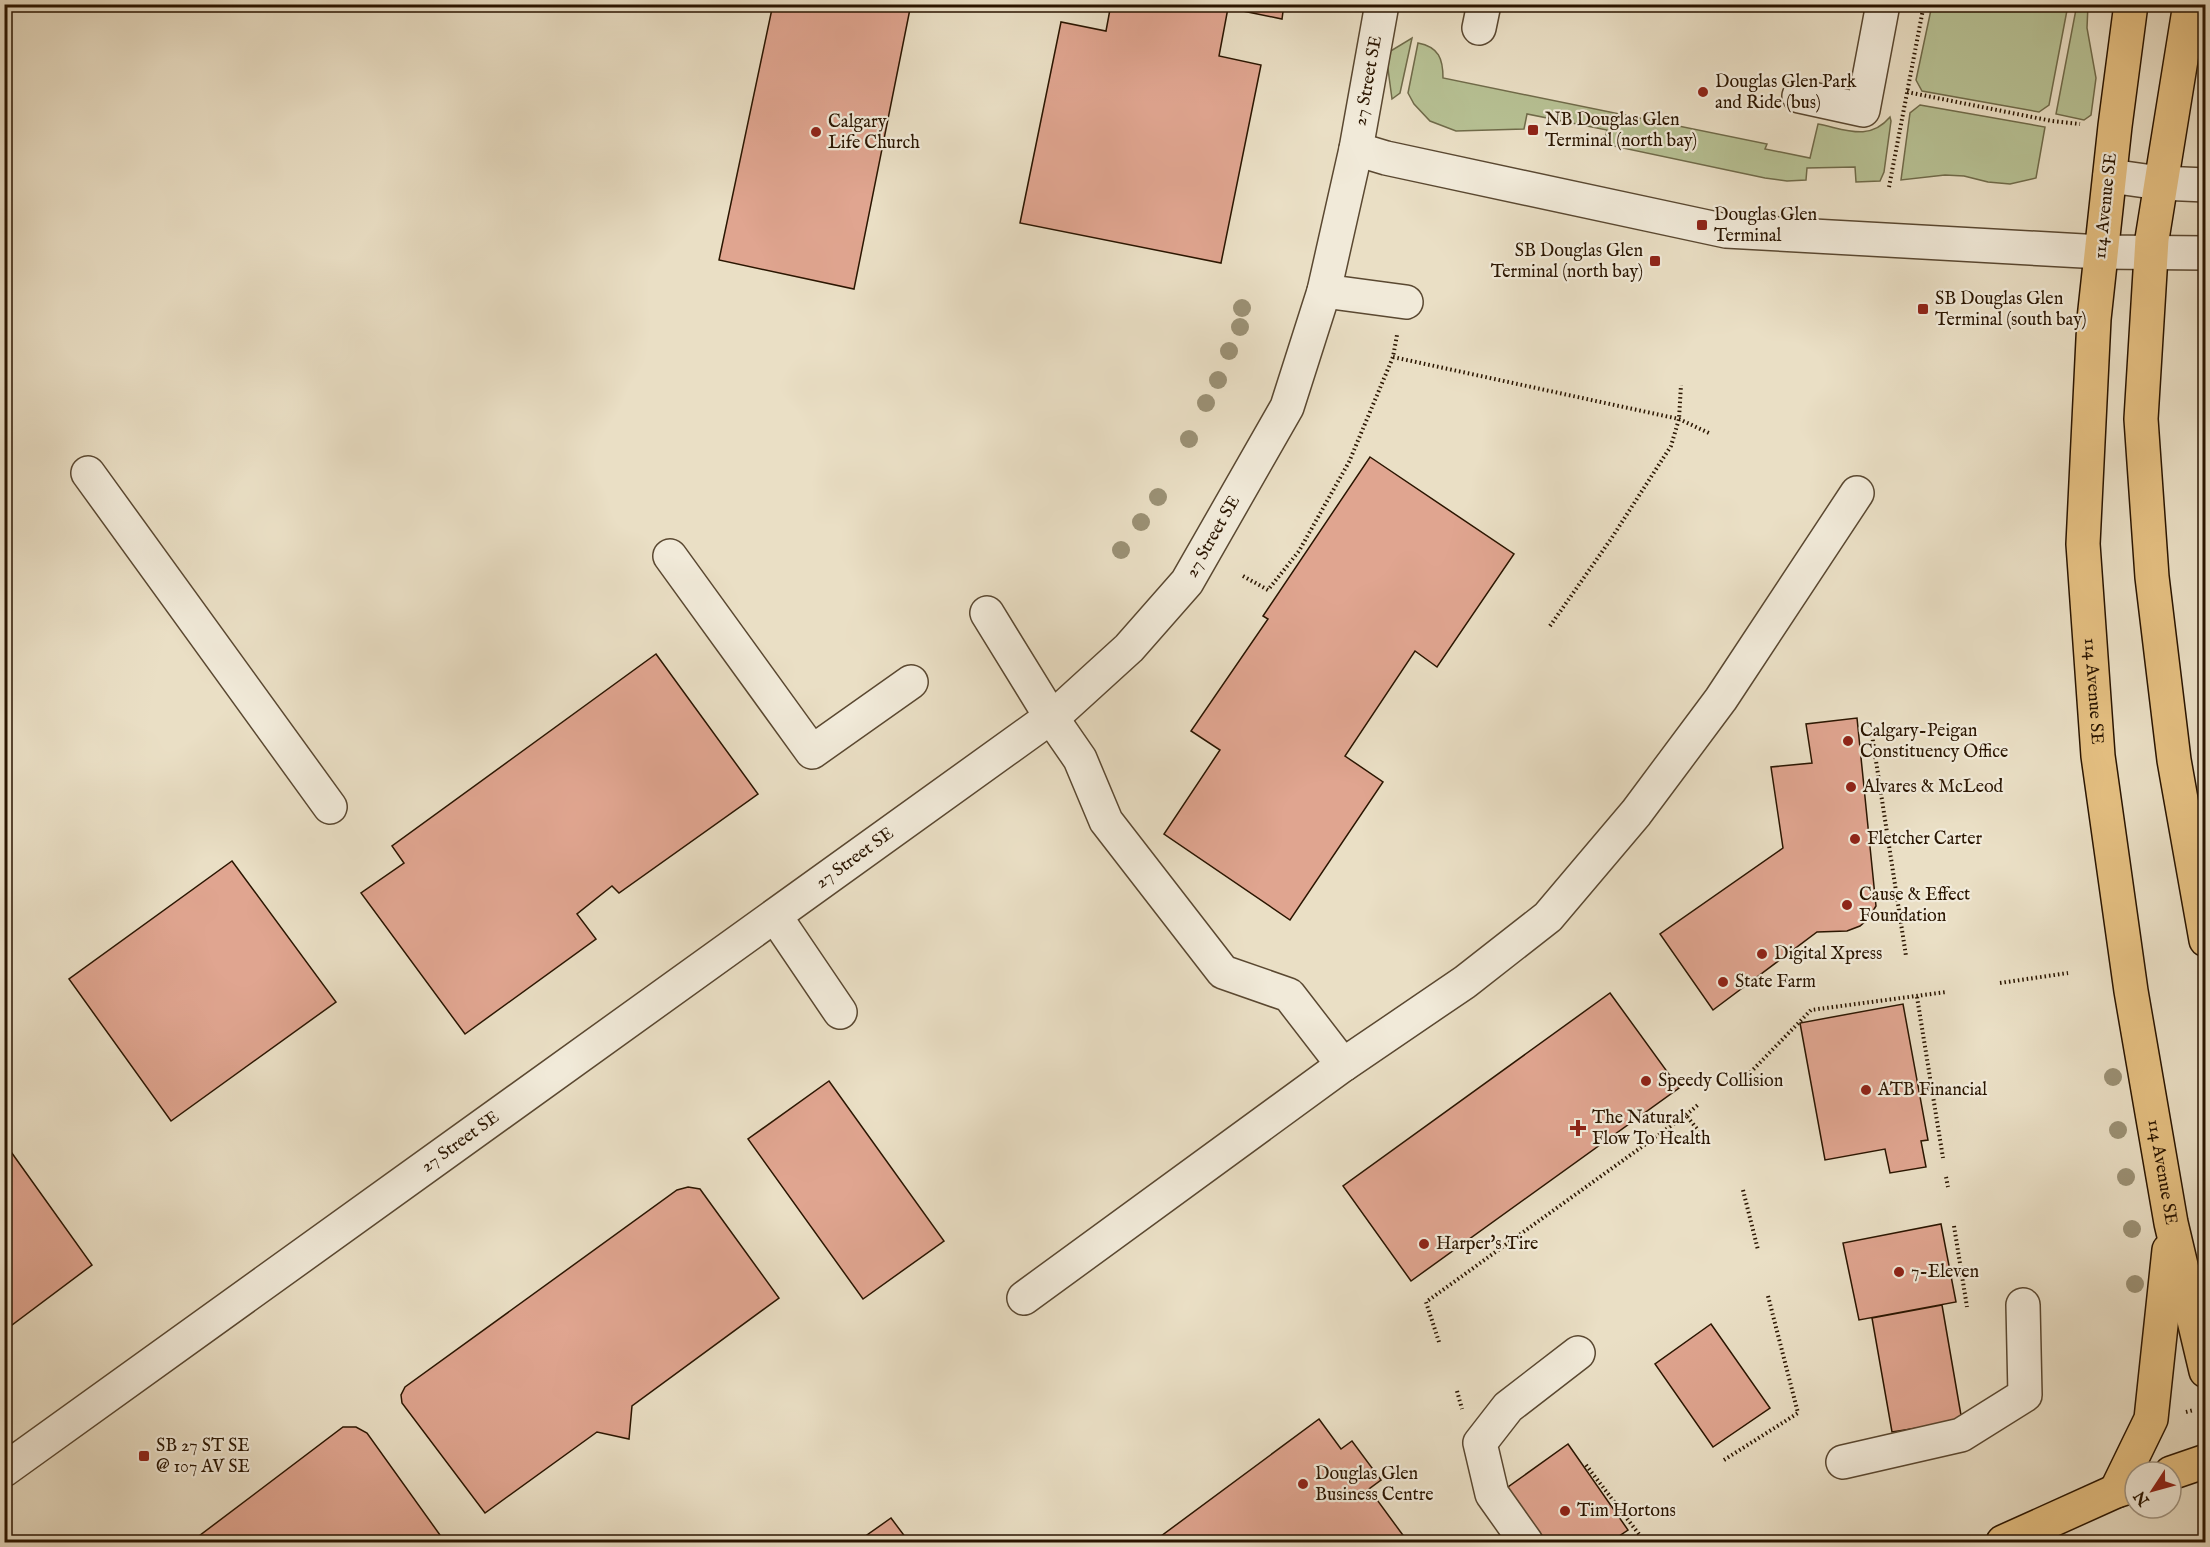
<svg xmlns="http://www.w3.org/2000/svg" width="2210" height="1547" viewBox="0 0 2210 1547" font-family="'IM FELL English',serif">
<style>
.green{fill:#b7c194;stroke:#706b4a;stroke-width:1.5}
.building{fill:#e0a590;stroke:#2a1500;stroke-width:1.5}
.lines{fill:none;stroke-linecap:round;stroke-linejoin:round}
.minor-casing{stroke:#5a4831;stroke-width:36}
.major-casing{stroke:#2a1500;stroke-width:36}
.path{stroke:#2a1500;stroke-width:4;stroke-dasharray:1.5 3;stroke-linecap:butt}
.minor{stroke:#f1ead9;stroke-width:33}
.major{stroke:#e5c082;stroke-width:33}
.tree{fill:#9b9175}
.poi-dot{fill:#8f2418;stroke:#f1ead9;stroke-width:2}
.labels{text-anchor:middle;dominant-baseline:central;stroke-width:4.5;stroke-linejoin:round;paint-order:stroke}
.street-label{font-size:18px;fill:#2a1500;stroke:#f1ead9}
.poi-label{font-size:18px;fill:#2a1500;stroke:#f1ead9;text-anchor:start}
</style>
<rect width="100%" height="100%" fill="#eadfc5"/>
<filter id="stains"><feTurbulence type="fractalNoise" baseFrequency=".00333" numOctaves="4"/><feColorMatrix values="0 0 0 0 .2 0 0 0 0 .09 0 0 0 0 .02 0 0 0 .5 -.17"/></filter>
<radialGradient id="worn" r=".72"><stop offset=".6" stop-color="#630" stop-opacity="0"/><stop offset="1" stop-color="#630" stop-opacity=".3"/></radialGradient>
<!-- green -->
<path class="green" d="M 2077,4 L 2088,5 L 2087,28 L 2096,78 L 2091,115 L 2084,120 L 2056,114 Z
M 1932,5 L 2068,5 L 2049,105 L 2039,112 L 1922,91 L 1916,80 Z
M 1412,38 L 1400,93 L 1392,99 L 1388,69 L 1389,52 Z
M 1418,43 C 1439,47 1443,59 1443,78 L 1767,144 L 1765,149 L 1810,158 L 1818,124 C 1845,129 1869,142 1890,117 L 1891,121 L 1884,172 L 1880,181 L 1856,182 L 1855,167 L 1807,168 L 1806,180 L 1787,181 L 1765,178 L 1604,144 L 1607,130 L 1527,114 L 1524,129 L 1456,131 L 1430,121 L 1414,104 L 1408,93 Z
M 1920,105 L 2045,127 L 2036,178 L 2010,184 L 1988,182 L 1964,176 L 1945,175 L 1901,180 L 1910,113 Z"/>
<!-- building -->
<path class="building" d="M 773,4 L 911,4 L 854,289 L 719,260 Z
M 1111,4 L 1284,4 L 1282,19 L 1228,8 L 1219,56 L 1261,65 L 1221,263 L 1020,223 L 1061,22 L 1106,31 Z
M 1370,457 L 1514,554 L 1437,667 L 1415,651 L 1345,756 L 1383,782 L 1290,920 L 1164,834 L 1220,750 L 1191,731 L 1268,619 L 1263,616 Z
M 656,654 L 758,794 L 619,893 L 612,886 L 577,914 L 596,939 L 465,1034 L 361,893 L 404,863 L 392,846 Z
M 1857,718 L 1876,906 L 1868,919 L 1860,926 L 1847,931 L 1817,932 L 1713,1010 L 1660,934 L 1783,848 L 1771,767 L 1812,763 L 1806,724 Z
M 232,861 L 336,1002 L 171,1121 L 69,979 Z
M 1610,993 L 1679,1088 L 1411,1281 L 1343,1186 Z
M 1903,1004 L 1928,1140 L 1921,1141 L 1926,1167 L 1890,1173 L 1885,1149 L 1825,1160 L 1800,1023 Z
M 829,1081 L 944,1241 L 863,1299 L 748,1139 Z
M 4,1142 L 92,1265 L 4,1331 Z
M 688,1187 L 700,1189 L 779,1298 L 632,1406 L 629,1439 L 597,1432 L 485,1513 L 402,1403 L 401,1395 L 405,1387 L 677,1190 Z
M 1941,1224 L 1956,1302 L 1859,1320 L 1843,1243 Z
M 1942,1305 L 1962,1421 L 1892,1432 L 1872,1318 Z
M 1711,1324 L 1770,1408 L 1713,1447 L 1655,1364 Z
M 1319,1419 L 1341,1449 L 1352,1441 L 1381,1480 L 1369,1489 L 1408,1542 L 1153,1542 Z
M 343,1427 L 356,1427 L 367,1433 L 445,1542 L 191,1542 Z
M 1568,1444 L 1628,1530 L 1610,1542 L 1537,1542 L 1501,1492 Z
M 891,1518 L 909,1542 L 857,1542 Z"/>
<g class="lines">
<defs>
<g id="minor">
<path d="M 1479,28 L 1484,4"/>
<path d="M 1799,96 L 1863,110 L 1883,4"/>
<path d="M 1356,149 L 1386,158 L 1726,231 L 2101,252 L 2206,253"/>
<path d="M 2110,176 L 2160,183 L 2206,185"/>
<path d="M 1324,291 L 1406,302"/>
<path d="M 88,473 L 330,807"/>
<path d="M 670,556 L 812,752 L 911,682"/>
<path d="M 987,613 L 1051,717 L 1080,759 L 1106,821 L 1223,972 L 1289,995 L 1343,1065"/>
<path d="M 775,916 L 840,1012"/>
<path d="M 1024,1298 L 1343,1065 L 1465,982 L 1548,917 L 1636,813 L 1721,699 L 1857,493"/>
<path d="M 1843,1462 L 1961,1435 L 2025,1395 L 2023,1305"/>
<path id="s1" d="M 4,1470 L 1062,709 L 1129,648 L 1187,582 L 1287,407 L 1324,291 L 1356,149 L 1382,4"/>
<path d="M 1526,1542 L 1492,1494 L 1480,1443 L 1508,1407 L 1578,1353"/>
</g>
<g id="major">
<path id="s2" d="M 2131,4 L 2115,126 L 2094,319 L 2083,544 L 2098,756 L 2131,991 L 2171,1223 L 2206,1371"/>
<path d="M 2190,4 L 2152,239 L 2141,419 L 2152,577 L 2174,760 L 2206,940"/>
<path d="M 2171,1473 L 2206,1461"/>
<path d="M 2116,1491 L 2151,1419 L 2169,1250"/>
<path d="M 2003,1542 L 2116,1491 L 2135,1485"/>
</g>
</defs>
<!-- minor casing -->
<use href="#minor" class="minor-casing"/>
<!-- major casing -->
<use href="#major" class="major-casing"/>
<!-- path -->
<path class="path" d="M 1907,92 L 2052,121 L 2080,124
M 1889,187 L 1924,4
M 1393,357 L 1679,419 L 1711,434
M 1243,576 L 1268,590 L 1299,551 L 1349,462 L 1393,357 L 1397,335
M 1550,626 L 1611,539 L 1671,446 L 1679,419 L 1681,385
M 1870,722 L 1906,956
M 2000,983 L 2068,973
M 1917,997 L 1943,1158
M 1744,1079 L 1811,1010 L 1946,992
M 1686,1115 L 1699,1104
M 1946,1177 L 1948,1187
M 1743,1190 L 1758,1250
M 1954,1226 L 1967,1307
M 1439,1342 L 1426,1302 L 1686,1115 L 1705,1139
M 1457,1391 L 1462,1409
M 2186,1412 L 2194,1410
M 1724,1460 L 1798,1413 L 1768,1296
M 1586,1465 L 1645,1542"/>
<!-- minor -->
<use href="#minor" class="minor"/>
<!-- major -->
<use href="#major" class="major"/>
</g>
<!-- trees -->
<g class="tree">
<circle cx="1242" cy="308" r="9"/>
<circle cx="1240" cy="327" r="9"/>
<circle cx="1229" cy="351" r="9"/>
<circle cx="1218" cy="380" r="9"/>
<circle cx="1206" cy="403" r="9"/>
<circle cx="1189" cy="439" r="9"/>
<circle cx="1158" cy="497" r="9"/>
<circle cx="1141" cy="522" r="9"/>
<circle cx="1121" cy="550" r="9"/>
<circle cx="2113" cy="1077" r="9"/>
<circle cx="2118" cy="1130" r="9"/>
<circle cx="2126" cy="1177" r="9"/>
<circle cx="2132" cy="1229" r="9"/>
<circle cx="2135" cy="1284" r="9"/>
</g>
<!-- markers -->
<g class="poi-dot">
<circle cx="1703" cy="92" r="6"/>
<rect x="1527" y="124" width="12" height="12" rx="3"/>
<circle cx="816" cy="132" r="6"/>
<rect x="1696" y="219" width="12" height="12" rx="3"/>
<rect x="1649" y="255" width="12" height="12" rx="3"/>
<rect x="1917" y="303" width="12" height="12" rx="3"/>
<circle cx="1848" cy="741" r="6"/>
<circle cx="1851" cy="787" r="6"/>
<circle cx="1855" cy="839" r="6"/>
<circle cx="1847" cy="905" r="6"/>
<circle cx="1762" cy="954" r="6"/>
<circle cx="1723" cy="982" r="6"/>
<circle cx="1646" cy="1081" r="6"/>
<circle cx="1866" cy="1090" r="6"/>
<path d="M1575 1119h6v6h6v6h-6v6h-6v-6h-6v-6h6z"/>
<circle cx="1424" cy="1244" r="6"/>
<circle cx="1899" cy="1272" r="6"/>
<rect x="138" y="1450" width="12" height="12" rx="3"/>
<circle cx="1303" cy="1484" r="6"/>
<circle cx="1565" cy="1511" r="6"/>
</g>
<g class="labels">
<!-- street labels -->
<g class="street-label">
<text stroke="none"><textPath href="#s1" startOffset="2020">27 Street SE</textPath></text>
<text transform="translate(2106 206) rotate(-84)">114 Avenue SE</text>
<text stroke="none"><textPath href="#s1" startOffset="1534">27 Street SE</textPath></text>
<text stroke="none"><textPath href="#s2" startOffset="690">114 Avenue SE</textPath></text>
<text stroke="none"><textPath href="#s1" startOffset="1048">27 Street SE</textPath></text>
<text stroke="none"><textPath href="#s1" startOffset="562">27 Street SE</textPath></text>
<text stroke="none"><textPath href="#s2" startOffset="1176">114 Avenue SE</textPath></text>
</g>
<!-- poi labels -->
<g class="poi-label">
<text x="1715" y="82">Douglas Glen Park<tspan x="1715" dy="21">and Ride (bus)</tspan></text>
<text x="1545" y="120">NB Douglas Glen<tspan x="1545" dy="21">Terminal (north bay)</tspan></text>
<text x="828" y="122">Calgary<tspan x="828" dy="21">Life Church</tspan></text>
<text x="1714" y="215">Douglas Glen<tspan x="1714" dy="21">Terminal</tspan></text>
<text x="1643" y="251" text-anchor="end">SB Douglas Glen<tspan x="1643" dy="21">Terminal (north bay)</tspan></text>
<text x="1935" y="299">SB Douglas Glen<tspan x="1935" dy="21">Terminal (south bay)</tspan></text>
<text x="1860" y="731">Calgary-Peigan<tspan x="1860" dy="21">Constituency Office</tspan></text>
<text x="1863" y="787">Alvares &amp; McLeod</text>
<text x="1867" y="839">Fletcher Carter</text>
<text x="1859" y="895">Cause &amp; Effect<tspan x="1859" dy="21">Foundation</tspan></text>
<text x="1774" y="954">Digital Xpress</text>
<text x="1735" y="982">State Farm</text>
<text x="1658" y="1081">Speedy Collision</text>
<text x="1878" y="1090">ATB Financial</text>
<text x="1592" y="1118">The Natural<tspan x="1592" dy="21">Flow To Health</tspan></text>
<text x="1436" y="1244">Harper's Tire</text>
<text x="1911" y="1272">7-Eleven</text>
<text x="156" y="1446">SB 27 ST SE<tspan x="156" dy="21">@ 107 AV SE</tspan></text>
<text x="1315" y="1474">Douglas Glen<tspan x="1315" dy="21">Business Centre</tspan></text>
<text x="1577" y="1511">Tim Hortons</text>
</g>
</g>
<!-- margin -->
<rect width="2210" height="1547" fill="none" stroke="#eadfc5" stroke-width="24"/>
<rect x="6" y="6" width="2198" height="1535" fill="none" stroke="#2a1500" stroke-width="3"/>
<rect x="12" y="12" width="2186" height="1523" fill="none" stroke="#2a1500" stroke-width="1.5"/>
<!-- north arrow -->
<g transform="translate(2153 1490) rotate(234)"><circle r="28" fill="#f1ead9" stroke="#a19582" stroke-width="1.5"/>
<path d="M0-4.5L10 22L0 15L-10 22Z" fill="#8f2418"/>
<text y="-9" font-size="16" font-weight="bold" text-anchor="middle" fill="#2a1500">N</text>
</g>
<rect width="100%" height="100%" filter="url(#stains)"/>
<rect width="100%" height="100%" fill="url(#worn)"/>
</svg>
